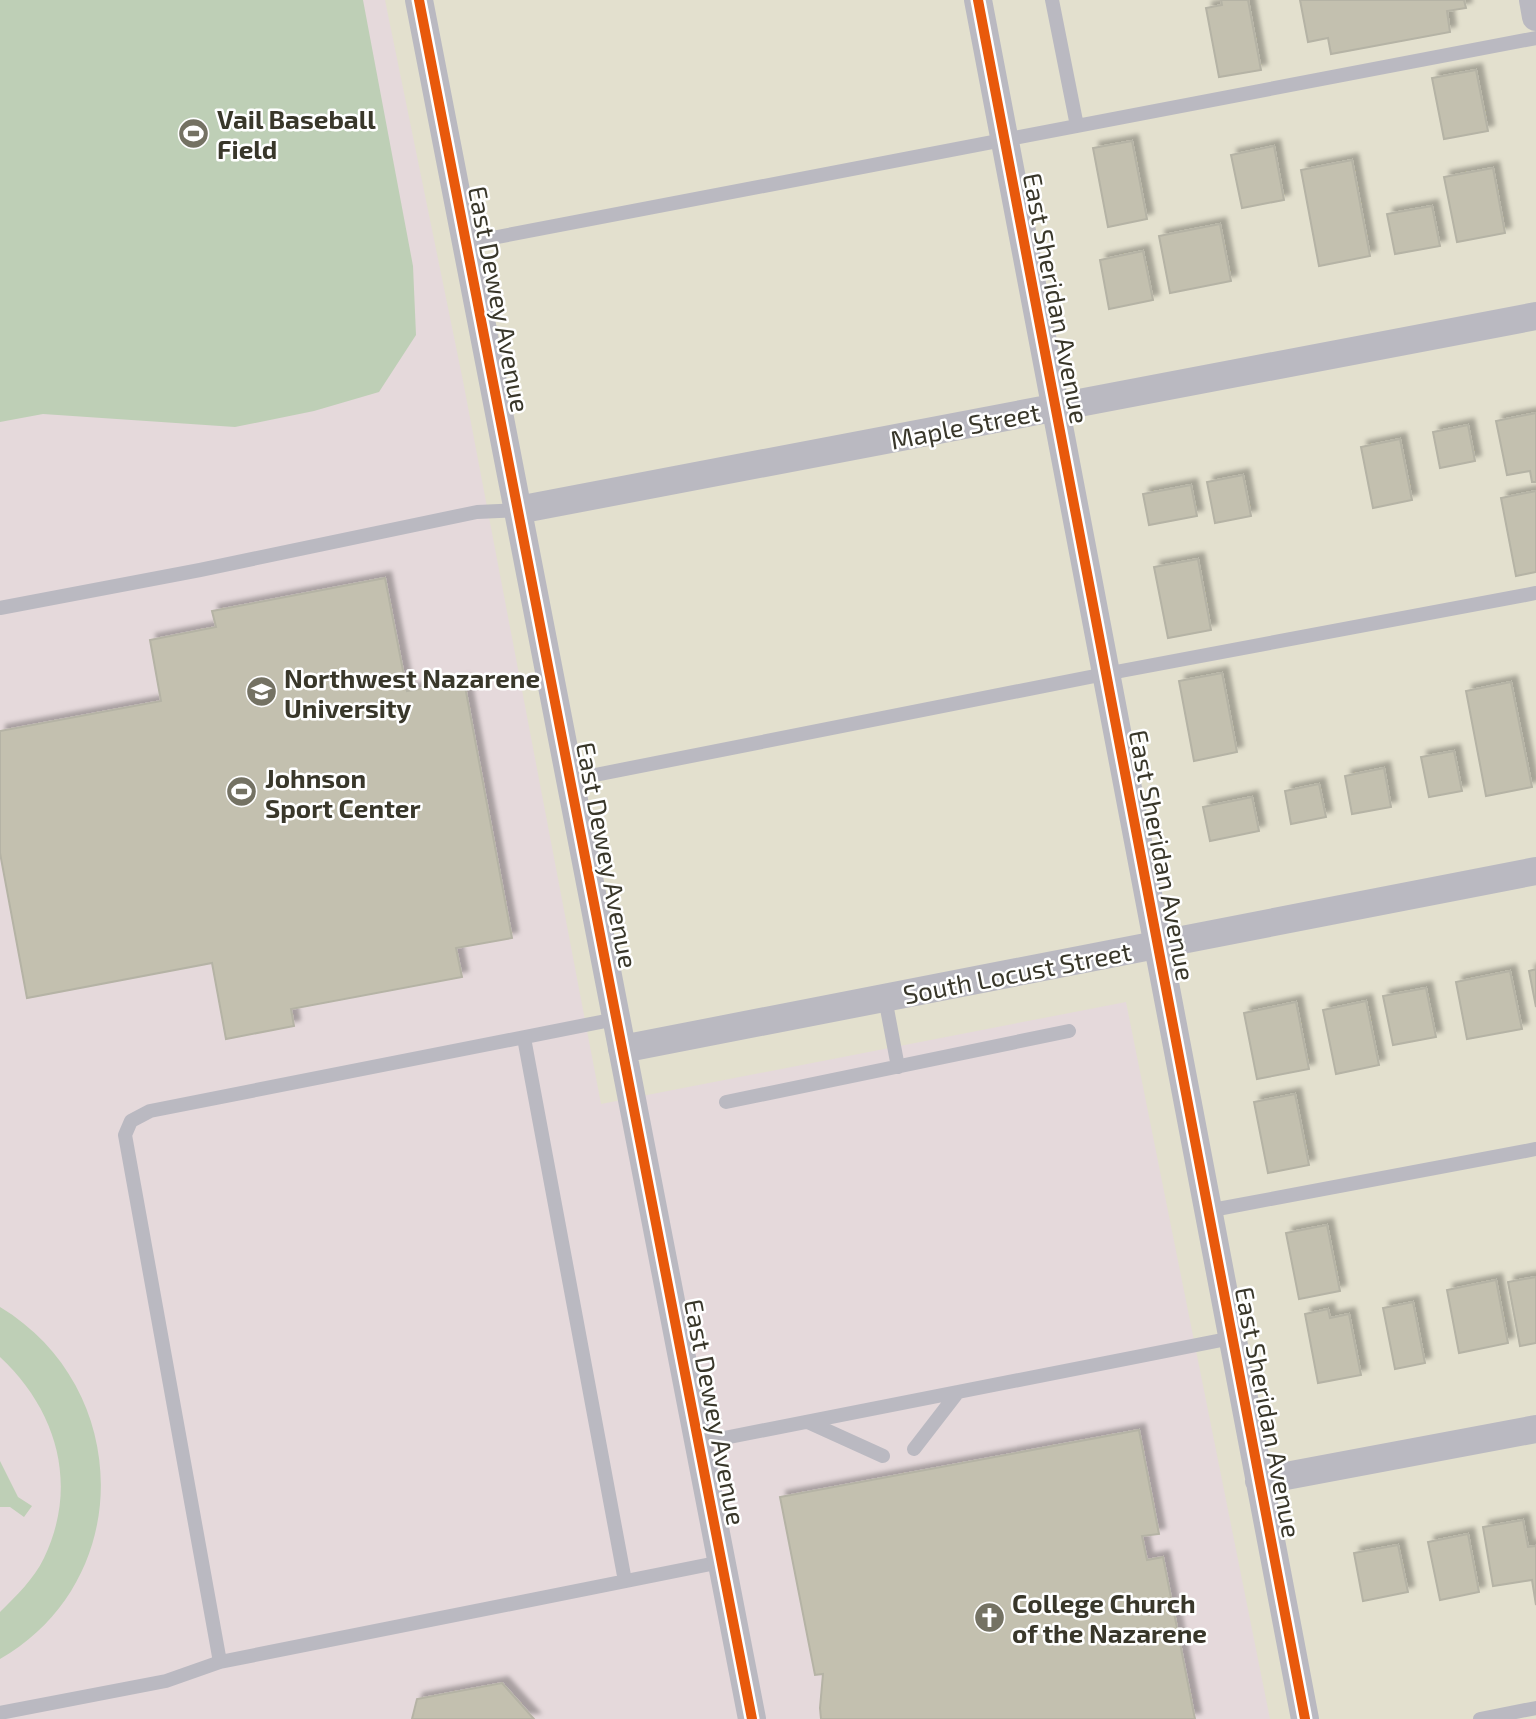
<svg xmlns="http://www.w3.org/2000/svg" width="1536" height="1719" viewBox="0 0 1536 1719" font-family="'Exo 2',sans-serif">
<style>
.education{fill:#e5d9db}
.pitch{fill:#becfb6}
.building{fill:#c3c0af;stroke:#b5b3a5;stroke-width:2;filter:url(#shadow)}
.lines{fill:none;stroke-linecap:round;stroke-linejoin:round}
.lane{stroke:#bab9c1;stroke-width:14}
.street{stroke:#bab9c1;stroke-width:28}
.cycleway-casing{stroke:#fff;stroke-width:15}
.cycleway{stroke:#e8590c;stroke-width:10}
.labels{text-anchor:middle;dominant-baseline:central;stroke-width:5;stroke-linejoin:round;paint-order:stroke}
.poi-label{font-size:26px;font-weight:bold;fill:#39372a;stroke:#fff;text-anchor:start}
.street-label{font-size:26px;fill:#39372a;stroke:#fff}
</style>
<defs>
<filter id="shadow"><feDropShadow dx="6" dy="-6" stdDeviation="2" flood-color="#0004"/></filter>
</defs>
<rect width="100%" height="100%" fill="#e3e0ce"/>
<!-- education -->
<path class="education" d="M 0,0 L 385,0 L 463,381 L 601,1104 L 1126,1002 L 1270,1719 L 0,1719 Z"/>
<!-- pitch -->
<path class="pitch" d="M 0,0 L 363,0 L 413,266 L 416,335 L 379,392 L 314,411 L 235,427 L 43,414 L 0,422 Z
M 0,1307 C 133,1387 136,1581 0,1659 L 0,1612 C 16,1596 34,1579 44,1558 C 79,1485 57,1410 0,1357 Z
M 0,1461 L 18,1497 L 32,1506 L 24,1517 L 10,1507 L 0,1507 Z"/>
<!-- building -->
<path class="building" d="M 1221,0 L 1248,0 L 1261,70 L 1219,77 L 1206,8 L 1222,5 Z
M 1300,0 L 1464,0 L 1466,8 L 1447,11 L 1450,32 L 1331,54 L 1328,38 L 1308,42 Z
M 1476,70 L 1488,131 L 1444,139 L 1432,78 Z
M 1132,141 L 1147,219 L 1108,227 L 1093,148 Z
M 1274,146 L 1284,200 L 1242,208 L 1231,155 Z
M 1352,160 L 1370,256 L 1319,266 L 1301,170 Z
M 1493,168 L 1505,233 L 1457,242 L 1444,177 Z
M 1432,206 L 1440,246 L 1395,254 L 1387,214 Z
M 1220,224 L 1231,281 L 1170,293 L 1159,236 Z
M 1143,251 L 1153,300 L 1109,309 L 1100,260 Z
M 1536,413 L 1536,482 L 1532,482 L 1530,471 L 1507,475 L 1496,421 Z
M 1468,425 L 1475,461 L 1440,468 L 1433,432 Z
M 1400,439 L 1412,500 L 1373,508 L 1361,447 Z
M 1243,475 L 1251,516 L 1215,523 L 1207,482 Z
M 1191,485 L 1197,516 L 1149,525 L 1143,494 Z
M 1536,491 L 1536,572 L 1516,576 L 1501,498 Z
M 1198,559 L 1211,630 L 1168,638 L 1154,567 Z
M 385,578 L 407,691 L 464,681 L 512,938 L 456,948 L 462,977 L 291,1009 L 294,1026 L 226,1039 L 212,963 L 27,998 L 0,853 L 0,731 L 161,701 L 150,640 L 216,627 L 212,611 Z
M 1222,673 L 1237,752 L 1194,761 L 1179,681 Z
M 1511,682 L 1532,787 L 1486,796 L 1466,691 Z
M 1454,751 L 1462,791 L 1429,797 L 1421,757 Z
M 1384,768 L 1391,807 L 1352,814 L 1345,776 Z
M 1319,784 L 1326,817 L 1291,824 L 1285,791 Z
M 1252,797 L 1259,831 L 1210,841 L 1203,807 Z
M 1536,969 L 1536,1007 L 1529,971 Z
M 1510,971 L 1522,1029 L 1467,1039 L 1456,982 Z
M 1426,988 L 1436,1037 L 1393,1045 L 1383,996 Z
M 1366,1001 L 1379,1065 L 1336,1074 L 1323,1010 Z
M 1296,1002 L 1309,1069 L 1257,1079 L 1244,1013 Z
M 1295,1094 L 1309,1165 L 1268,1173 L 1254,1102 Z
M 1327,1225 L 1340,1291 L 1299,1299 L 1286,1233 Z
M 1536,1277 L 1536,1343 L 1520,1346 L 1508,1282 Z
M 1496,1280 L 1508,1343 L 1459,1353 L 1447,1290 Z
M 1413,1302 L 1425,1363 L 1395,1369 L 1383,1308 Z
M 1328,1309 L 1330,1318 L 1349,1314 L 1361,1375 L 1318,1383 L 1305,1314 Z
M 1139,1430 L 1159,1534 L 1142,1536 L 1147,1560 L 1163,1557 L 1195,1719 L 821,1719 L 820,1708 L 823,1674 L 815,1675 L 780,1497 Z
M 1523,1520 L 1528,1547 L 1536,1546 L 1536,1605 L 1532,1580 L 1493,1586 L 1483,1527 Z
M 1468,1534 L 1479,1592 L 1440,1600 L 1428,1542 Z
M 1398,1545 L 1408,1592 L 1363,1601 L 1354,1553 Z
M 502,1683 L 534,1719 L 412,1719 L 417,1699 Z"/>
<g class="lines">
<!-- lane -->
<path class="lane" d="M 1052,0 L 1077,126
M 466,243 L 1536,38
M 0,608 L 200,570 L 477,512 L 518,510
M 570,780 L 1105,674 L 1536,593
M 885,998 L 898,1067
M 524,1038 L 625,1581
M 726,1102 L 1069,1031
M 1207,1211 L 1536,1149
M 808,1422 L 883,1456
M 699,1443 L 1232,1338
M 914,1449 L 958,1392
M 220,1662 L 125,1135 L 131,1121 L 150,1111 L 616,1019
M 0,1713 L 166,1681 L 220,1662 L 721,1562
M 1480,1719 L 1536,1708"/>
<!-- street -->
<path class="street" d="M 419,0 L 752,1719
M 978,0 L 1305,1719
M 1533,0 L 1536,17
M 518,510 L 1536,316
M 622,1049 L 1536,871
M 1259,1481 L 1536,1429"/>
<defs>
<path id="cycleway" d="M 419,0 L 752,1719
M 978,0 L 1305,1719"/>
</defs>
<!-- cycleway casing -->
<use href="#cycleway" class="cycleway-casing"/>
<!-- cycleway -->
<use href="#cycleway" class="cycleway"/>
</g>
<!-- icons -->
<defs>
<symbol id="stadium-disc" viewBox="-11 -11 22 22"><circle r="9.5" fill="#747263" stroke="#fff"/><path d="M0-5a6.5 5 0 1 0 0 10a6.5 5 0 1 0 0-10ZM-3.5-1.8h7v3.6h-7Z" fill="#fff"/></symbol>
<symbol id="university-disc" viewBox="-11 -11 22 22"><circle r="9.5" fill="#747263" stroke="#fff"/><path d="M0-5L7-2L0 1L-7-2ZM-4 1L0 2.5L4 1V4Q0 6-4 4Z" fill="#fff"/></symbol>
<symbol id="church-disc" viewBox="-11 -11 22 22"><circle r="9.5" fill="#747263" stroke="#fff"/><path d="M-1.2-6h2.4v3.5h3.3v2.4h-3.3V6h-2.4V-.1h-3.3v-2.4h3.3Z" fill="#fff"/></symbol>
</defs>
<g fill-rule="evenodd">
<use href="#stadium-disc" x="176" y="116" width="35" height="35"/>
<use href="#university-disc" x="244" y="674" width="35" height="35"/>
<use href="#stadium-disc" x="224" y="774" width="35" height="35"/>
<use href="#church-disc" x="972" y="1600" width="35" height="35"/>
</g>
<g class="labels">
<!-- poi labels -->
<g class="poi-label">
<text x="217" y="118">Vail Baseball<tspan x="217" dy="30">Field</tspan></text>
<text x="284" y="677">Northwest Nazarene<tspan x="284" dy="30">University</tspan></text>
<text x="265" y="777">Johnson<tspan x="265" dy="30">Sport Center</tspan></text>
<text x="1012" y="1602">College Church<tspan x="1012" dy="30">of the Nazarene</tspan></text>
</g>
<!-- street labels -->
<g class="street-label">
<text transform="translate(1057 298) rotate(79)">East Sheridan Avenue</text>
<text transform="translate(500 299) rotate(79)">East Dewey Avenue</text>
<text transform="translate(965 425) rotate(-11)">Maple Street</text>
<text transform="translate(608 855) rotate(79)">East Dewey Avenue</text>
<text transform="translate(1163 855) rotate(79)">East Sheridan Avenue</text>
<text transform="translate(1017 972) rotate(-11)">South Locust Street</text>
<text transform="translate(716 1412) rotate(79)">East Dewey Avenue</text>
<text transform="translate(1269 1412) rotate(79)">East Sheridan Avenue</text>
</g>
</g>
</svg>
